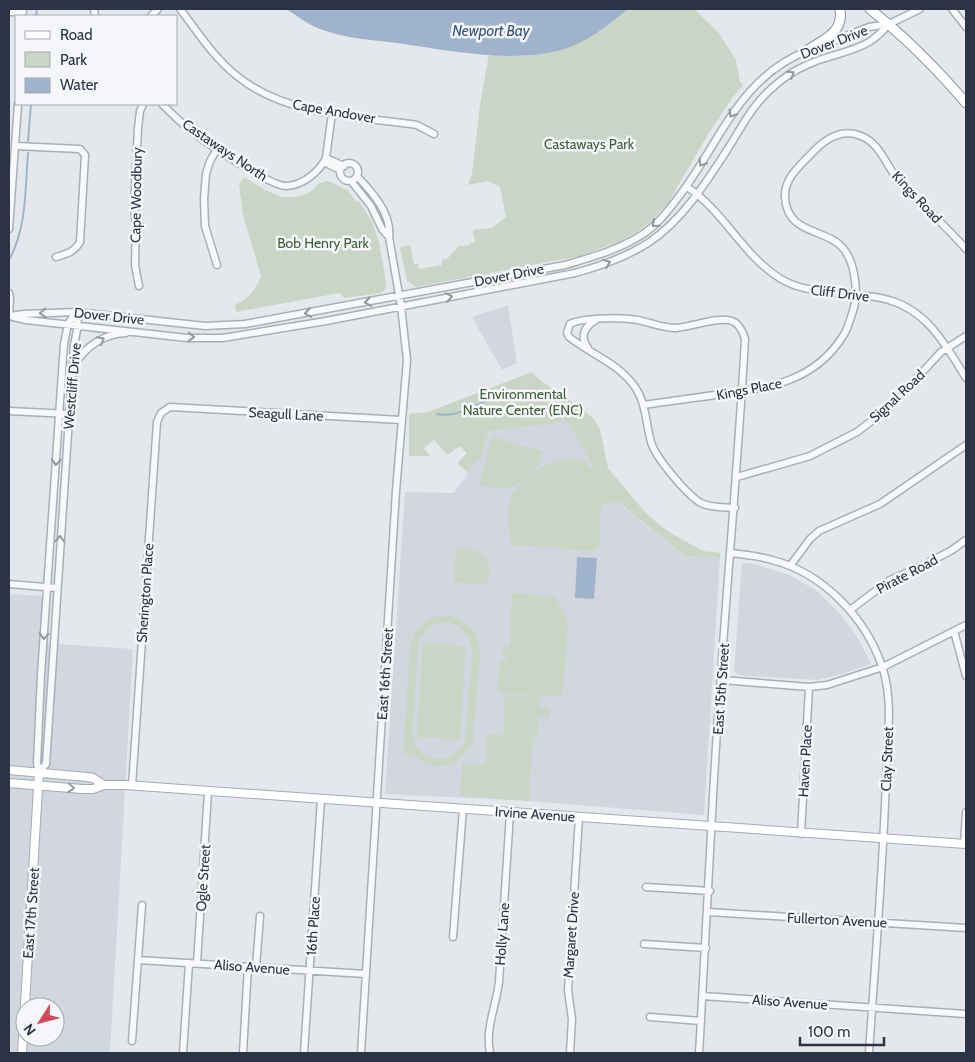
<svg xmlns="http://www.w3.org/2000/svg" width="975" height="1062" viewBox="0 0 975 1062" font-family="Cabin,sans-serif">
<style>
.built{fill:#d2d6de;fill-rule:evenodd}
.green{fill:#c9d6c5;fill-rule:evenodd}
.water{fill:#9fb4cc}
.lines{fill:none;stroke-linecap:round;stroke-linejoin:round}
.stream{stroke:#9fb4cc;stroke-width:2}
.minor-casing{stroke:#a9aeb7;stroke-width:9}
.major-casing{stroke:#a3abb8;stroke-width:10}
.highway-casing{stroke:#8b94a3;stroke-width:11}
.minor{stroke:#f7f8fa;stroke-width:6}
.major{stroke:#fff;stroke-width:8}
.highway{stroke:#fff;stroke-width:9}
.oneway{stroke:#9196a0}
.oneway2{stroke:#959aa2}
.labels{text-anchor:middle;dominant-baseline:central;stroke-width:5;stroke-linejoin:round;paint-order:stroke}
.street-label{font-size:14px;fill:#2b3445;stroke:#f4f6f9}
.park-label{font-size:14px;fill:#3f6138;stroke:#f4f6f9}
.water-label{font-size:15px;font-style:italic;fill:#34527a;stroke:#f4f6f9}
</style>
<rect width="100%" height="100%" fill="#e4e7ec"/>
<!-- built -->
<path class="built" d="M 508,305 L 517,363 L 502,370 L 472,317 Z
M 564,419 L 568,422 L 595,470 L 618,502 L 627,510 L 685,556 L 720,558 L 704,815 L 529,801 L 385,794 L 405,492 L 454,493 L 477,460 L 480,460 L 489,431 L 553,424 Z
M 742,563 L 751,563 L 790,575 L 817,591 L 840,614 L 858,638 L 871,664 L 842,674 L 818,680 L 738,675 L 734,671 Z
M 9,594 L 45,596 L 41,643 L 133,649 L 110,1053 L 9,1053 ZM 25,1007 L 55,1007 L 55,1037 L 25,1037 Z"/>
<!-- green -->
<path class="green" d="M 628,9 L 694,9 L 718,32 L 736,60 L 740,82 L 743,85 L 732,98 L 707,136 L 668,203 L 649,223 L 635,233 L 621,241 L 580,256 L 416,287 L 407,281 L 400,247 L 410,245 L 414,264 L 418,264 L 419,269 L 442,265 L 442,260 L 448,258 L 459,246 L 470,245 L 470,243 L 475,242 L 473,230 L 492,228 L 506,217 L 500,187 L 488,181 L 468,185 L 472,174 L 480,105 L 489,54 C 504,55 518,56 532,55 C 572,51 598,34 628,9 Z
M 244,177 L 265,190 L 282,197 L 294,197 L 304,195 L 313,190 L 318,184 L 326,181 L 331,182 L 347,190 L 357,202 L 359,201 L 372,222 L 379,242 L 386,282 L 385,290 L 381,293 L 345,298 L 339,293 L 236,312 L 235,305 C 248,299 256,290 261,276 L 243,215 L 239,185 Z
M 532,372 L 541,381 L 578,406 L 593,418 L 600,429 L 608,468 L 645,512 L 666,530 L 683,540 L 703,551 L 720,553 L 720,558 L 685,556 L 618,502 L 601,504 L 599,546 L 594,551 L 512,545 C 508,535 506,506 512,495 C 515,488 521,483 527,477 L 516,485 L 505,489 L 480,486 L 491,438 L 494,437 L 544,452 L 538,466 L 529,476 C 543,466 566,453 584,462 C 587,464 590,467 594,469 L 568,422 L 564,419 L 553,424 L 489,431 L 480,461 L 477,460 L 468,473 L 458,464 L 459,461 L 467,453 L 460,446 L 447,455 L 434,440 L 424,448 L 430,456 L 409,456 L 409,414 L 428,412 Z
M 467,548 C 488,552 494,565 487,585 L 454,582 L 456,550 Z
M 512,593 L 556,597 L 568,623 L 563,693 L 558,697 L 497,693 L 500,660 L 508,660 L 508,656 L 507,658 L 503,657 L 502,654 L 505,652 L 502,649 L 505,646 L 509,647 Z
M 449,615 C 470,622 478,630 480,653 L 473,741 C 459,768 433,775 411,753 L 411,755 L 403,754 L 410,645 C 417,624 426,617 449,615 ZM 448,622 C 464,627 470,635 472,652 C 470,672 469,693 467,713 C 466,722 467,732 465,740 C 461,754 445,762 432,758 C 419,754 414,745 412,733 L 418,646 C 423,630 431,623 448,622 Z
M 423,643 L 466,646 L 460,740 L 417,737 Z
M 505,695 L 540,697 L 540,707 L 550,708 L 550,718 L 539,717 L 538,737 L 533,737 L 529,801 L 460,796 L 462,763 L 485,765 L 487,734 L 503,735 Z"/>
<!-- water -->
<path class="water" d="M 286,9 L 628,9 C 607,26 584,45 557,51 C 508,63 446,50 397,43 C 374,40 349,39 326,31 C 311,27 299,17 286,9 Z
M 577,557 L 597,558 L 594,599 L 575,598 Z"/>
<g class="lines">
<!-- stream -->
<path class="stream" d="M 36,16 L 37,9
M 28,141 L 31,104
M 9,260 C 27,227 25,190 28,153
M 499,397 L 501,396
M 437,414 C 456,418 469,407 486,401"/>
<defs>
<path id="minor" d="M 94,9 L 95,16
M 180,9 C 197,31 214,58 237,76 C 286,116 356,116 417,125 L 434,134
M 952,9 L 966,27
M 9,12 L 23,12
M 151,16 L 158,9
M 820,46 L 869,27 L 889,24 L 920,9
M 162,104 C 171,113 180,122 190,130 C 205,142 271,187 287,186 C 303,185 319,172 326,158 L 332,113
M 16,146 L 80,149 L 85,155 L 80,242 C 74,252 67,254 56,257
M 326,158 L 344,166
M 324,162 L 340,170
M340 172a9 9 0 1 1 18 0a9 9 0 1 1-18 0Z
M 357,176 C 372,192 392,214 389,237 L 401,306 L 407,360 L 396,491 L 361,1053
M 351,181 L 371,206 L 382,229 L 389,237
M 687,187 C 724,211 743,256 781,279 C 800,290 819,291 840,293 C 856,295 873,295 889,300 C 928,311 946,346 966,378
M 9,229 L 18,104
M 217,265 L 205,226 L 204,199 L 206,174 L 210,161 L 217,149
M 139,286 L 135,265 L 136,225 L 134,207 L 138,128 L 140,111 L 143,104
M 9,293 L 10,298 L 9,316
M 9,316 L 24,314 L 76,312 L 205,326 L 245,324 L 565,265 C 592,257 619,250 643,234 C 657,225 667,212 677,199 C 720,144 738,77 809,50
M 13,317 L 26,320 L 187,338 L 223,338 L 326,321 L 575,273 C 601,266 626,257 648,243 C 682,221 708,180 729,147 C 745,121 754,102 779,82 C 791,72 805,65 819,60 C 836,54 854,51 869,42 C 877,37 883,31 889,24
M 588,348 C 579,336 585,326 596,320
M 74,366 C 85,346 104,334 126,333
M 643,405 C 669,401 696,398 722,394 C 770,388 815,381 843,336 C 848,329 850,319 853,311 C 859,293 855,261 842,247 C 825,228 787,235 785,197 C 784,178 800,166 812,153 C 825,139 842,128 861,136 C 877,142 884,159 893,173 C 899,182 908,190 916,198 C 933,215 950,231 966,249
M 9,411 L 69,414
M 737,477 L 810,456 L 857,432 L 890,407 L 941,352 L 966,336
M 731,553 C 745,555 759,556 772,560 C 823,573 865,617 882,666 C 894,701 887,742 886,778 C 883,870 875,962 869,1053
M 790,566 L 810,539 L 819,531 L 880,504 L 966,445
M 9,584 L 57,588
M 850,610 L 890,580 L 926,564 L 952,550 L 966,540
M 954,631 L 966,676
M 722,680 L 809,687 L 827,685 L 883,667 L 966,625
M 39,772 L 37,763 L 41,675 L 64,344 L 68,324 L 76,312
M 39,772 L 46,764 L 67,448 L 74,345 L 78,325 L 76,312
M 132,786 L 157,422 L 161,413 L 170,407 L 401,420
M 801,834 L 809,687
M 964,844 L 966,812
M 646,887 L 710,891
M 708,912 L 966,928
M 453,937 L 463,809
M 644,944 L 706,948
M 138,960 L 366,974
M 197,963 L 208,792
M 256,967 L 260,916
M 703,996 L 966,1014
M 650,1017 L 701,1021
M 132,1041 L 142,905
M 183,1053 L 189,963
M 243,1053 L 248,966
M 304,1053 L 321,799
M 490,1053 C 485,1028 496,1007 499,982 L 510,813
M 570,1053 L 572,1019 L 568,990 L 579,817
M 699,1053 C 704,974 708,895 712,815 C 720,656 736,498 745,339 C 743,332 740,324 732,321 C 721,316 690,327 676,328 C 664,328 654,324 642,321 C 628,317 583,317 570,324 L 567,333 L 569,337 C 592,355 617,362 635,387 C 646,403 646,424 651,442 C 655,457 687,495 701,503 C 711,508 724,507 735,508"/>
<path id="major" d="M 9,770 L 87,777 L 93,778 L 104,785
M 9,783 L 82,789 L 93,789 L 104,785 L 125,785 L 966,844
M 22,1053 L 39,772"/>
<path id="highway" d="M 870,9 C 905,37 937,69 966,103
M 805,52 C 823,39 844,34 840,9"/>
</defs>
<!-- minor casing -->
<use href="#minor" class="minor-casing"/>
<!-- major casing -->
<use href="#major" class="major-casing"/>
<!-- highway casing -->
<use href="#highway" class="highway-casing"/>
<!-- minor -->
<use href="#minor" class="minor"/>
<!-- major -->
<use href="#major" class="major"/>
<!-- highway -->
<use href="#highway" class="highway"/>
</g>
<!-- one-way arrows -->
<defs><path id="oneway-chevron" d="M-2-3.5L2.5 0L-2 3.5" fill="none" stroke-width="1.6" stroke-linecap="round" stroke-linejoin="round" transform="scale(1.25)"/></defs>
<g class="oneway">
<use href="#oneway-chevron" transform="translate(791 74) rotate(-33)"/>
<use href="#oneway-chevron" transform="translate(732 114) rotate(122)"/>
<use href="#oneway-chevron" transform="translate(702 163) rotate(122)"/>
<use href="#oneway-chevron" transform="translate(655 224) rotate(139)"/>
<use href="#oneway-chevron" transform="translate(607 263) rotate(-22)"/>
<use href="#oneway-chevron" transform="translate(449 297) rotate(-11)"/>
<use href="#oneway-chevron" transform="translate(368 302) rotate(170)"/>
<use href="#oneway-chevron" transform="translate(43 313) rotate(178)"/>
<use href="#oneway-chevron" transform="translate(308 313) rotate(170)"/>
<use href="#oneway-chevron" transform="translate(191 337) rotate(2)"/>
<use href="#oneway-chevron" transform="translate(101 340) rotate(-28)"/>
<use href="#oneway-chevron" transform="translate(56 462) rotate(94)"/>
<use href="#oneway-chevron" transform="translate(60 539) rotate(-86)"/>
<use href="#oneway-chevron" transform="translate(44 636) rotate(94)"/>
</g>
<use class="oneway2" href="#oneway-chevron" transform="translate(71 788) rotate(5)"/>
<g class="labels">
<!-- street labels -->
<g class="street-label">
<text transform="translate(834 42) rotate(-21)">Dover Drive</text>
<text transform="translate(334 111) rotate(10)">Cape Andover</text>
<text transform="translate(225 150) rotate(34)">Castaways North</text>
<text transform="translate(136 195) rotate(-89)">Cape Woodbury</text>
<text transform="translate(917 197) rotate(47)">Kings Road</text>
<text transform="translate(509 275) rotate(-11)">Dover Drive</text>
<text transform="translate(840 293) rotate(7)">Cliff Drive</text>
<text transform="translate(109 316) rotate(6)">Dover Drive</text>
<text transform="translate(72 386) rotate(-85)">Westcliff Drive</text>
<text transform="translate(749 389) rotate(-11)">Kings Place</text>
<text transform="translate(897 396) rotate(-43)">Signal Road</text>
<text transform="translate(286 414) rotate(3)">Seagull Lane</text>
<text transform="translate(907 574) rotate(-28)">Pirate Road</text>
<text transform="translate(145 593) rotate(-86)">Sherington Place</text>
<text transform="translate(385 674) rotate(-86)">East 16th Street</text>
<text transform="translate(721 689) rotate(-86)">East 15th Street</text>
<text transform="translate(887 759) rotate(-88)">Clay Street</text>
<text transform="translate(805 761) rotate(-87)">Haven Place</text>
<text transform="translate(535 814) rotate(4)">Irvine Avenue</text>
<text transform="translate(203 878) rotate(-86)">Ogle Street</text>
<text transform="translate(31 913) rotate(-86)">East 17th Street</text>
<text transform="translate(837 920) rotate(3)">Fullerton Avenue</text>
<text transform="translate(313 926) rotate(-86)">16th Place</text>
<text transform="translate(502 934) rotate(-86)">Holly Lane</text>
<text transform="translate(571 935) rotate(-86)">Margaret Drive</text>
<text transform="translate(252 967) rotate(4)">Aliso Avenue</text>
<text transform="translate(790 1002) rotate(4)">Aliso Avenue</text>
</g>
<!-- park labels -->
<g class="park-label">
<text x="589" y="144">Castaways Park</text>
<text x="323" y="243">Bob Henry Park</text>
<text x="523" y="394">Environmental<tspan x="523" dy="16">Nature Center (ENC)</tspan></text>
</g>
<!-- water labels -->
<g class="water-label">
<text x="491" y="31">Newport Bay</text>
</g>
</g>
<!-- border -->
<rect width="975" height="1062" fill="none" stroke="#2b3445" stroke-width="20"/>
<!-- legend -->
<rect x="15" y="15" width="162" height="90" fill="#f4f6f9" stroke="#a4a8b1"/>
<rect x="25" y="31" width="25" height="8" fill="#ffffff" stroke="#a4a8b1"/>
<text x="60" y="40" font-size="15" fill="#2b3445">Road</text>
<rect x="25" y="52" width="25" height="15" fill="#c9d6c5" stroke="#a4a8b1"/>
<text x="60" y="65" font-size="15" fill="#2b3445">Park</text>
<rect x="25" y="78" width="25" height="15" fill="#9fb4cc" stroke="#a4a8b1"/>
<text x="60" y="90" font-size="15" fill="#2b3445">Water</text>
<!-- north arrow -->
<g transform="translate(40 1022) rotate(234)"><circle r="24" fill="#f4f6f9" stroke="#a4a8b1"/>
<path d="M0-4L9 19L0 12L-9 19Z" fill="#d1495b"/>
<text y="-8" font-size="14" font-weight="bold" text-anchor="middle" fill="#2b3445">N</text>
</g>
<!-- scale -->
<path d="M800 1037v8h84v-8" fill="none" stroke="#2b3445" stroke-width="2.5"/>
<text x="808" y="1037" font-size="15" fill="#2b3445" stroke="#f4f6f9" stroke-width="4" paint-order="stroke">100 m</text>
</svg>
